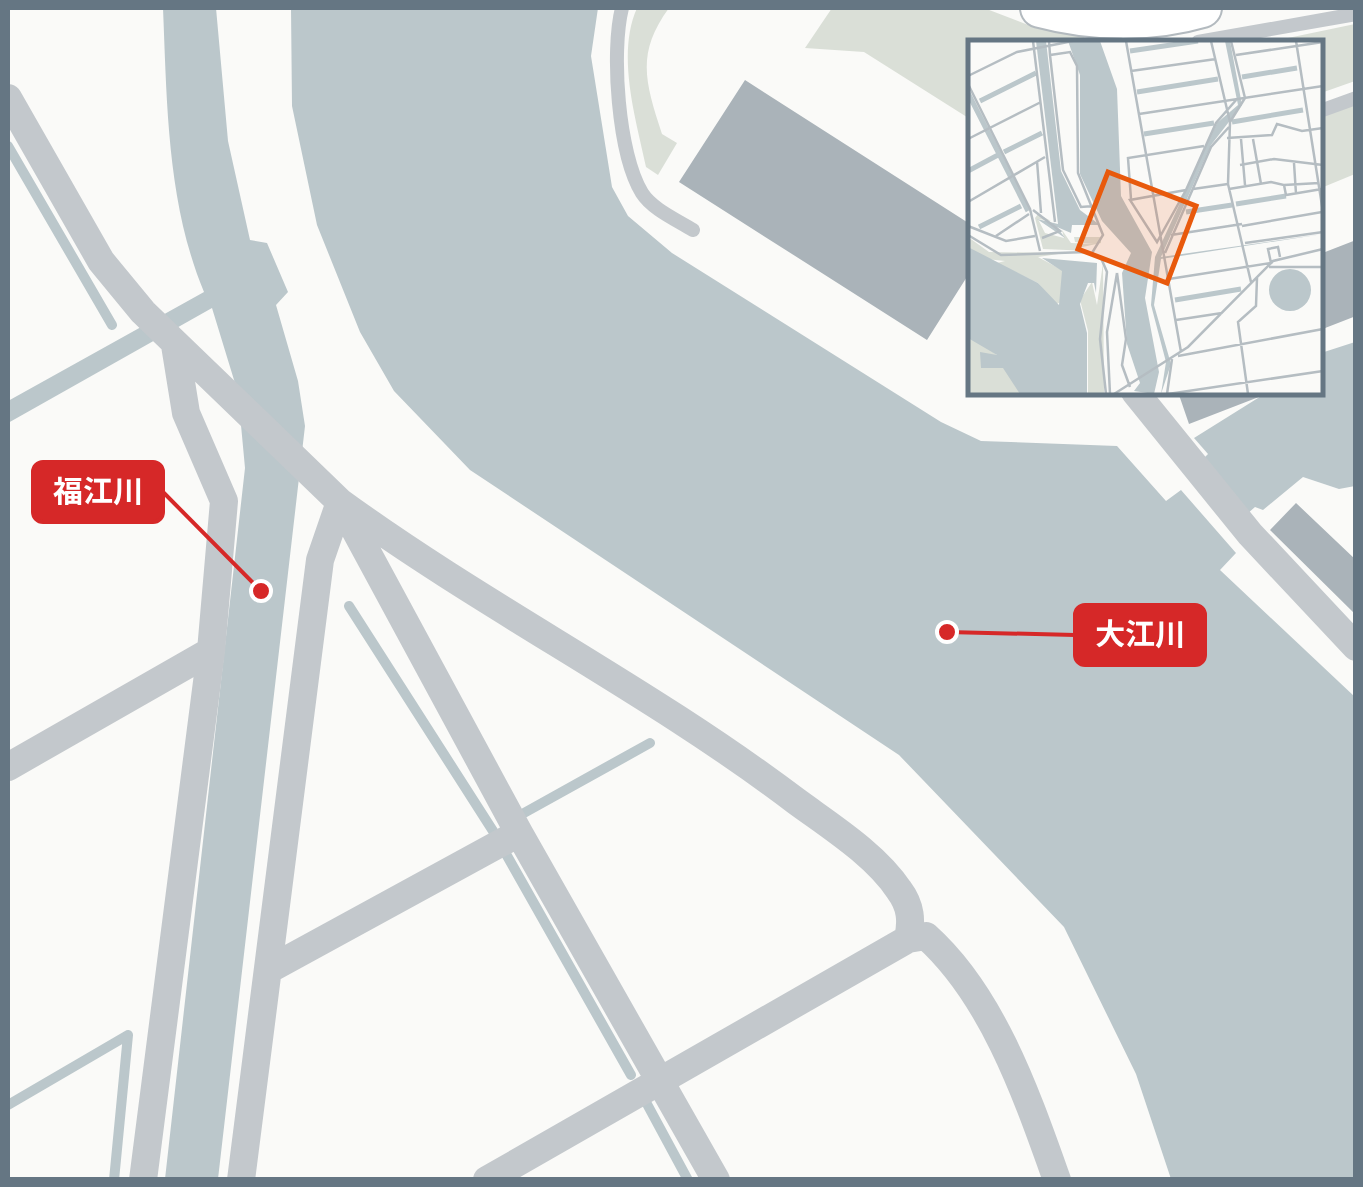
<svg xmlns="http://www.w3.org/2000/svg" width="1363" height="1187" viewBox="0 0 1363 1187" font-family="'IBM Plex Sans','Noto Sans JP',sans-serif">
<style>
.green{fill:#dadfd7}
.water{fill:#bbc7cb}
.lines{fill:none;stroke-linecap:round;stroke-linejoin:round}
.stream{stroke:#bbc7cb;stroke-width:10}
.building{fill:#aab3b9}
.secondary-casing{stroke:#b3babf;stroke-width:42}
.lane{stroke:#c3c8cc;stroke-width:14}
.street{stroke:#c3c8cc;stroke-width:28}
.secondary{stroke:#fff;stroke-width:38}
.inset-river{fill:none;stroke:#bbc7cb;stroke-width:5}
.inset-road{fill:none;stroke:#b5bdc2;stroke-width:2.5}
.view{fill:#e8590c;fill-opacity:0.15;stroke:#e8590c;stroke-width:5}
.inset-edge{fill:none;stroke:#657683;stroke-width:5}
.leader{fill:none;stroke:#d62828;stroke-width:4}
.callout-dot{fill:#d62828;stroke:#fff;stroke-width:4}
.callout{fill:#d62828;stroke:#d62828;stroke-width:4}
.callout-label{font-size:30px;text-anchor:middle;font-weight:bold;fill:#fff}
</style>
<rect width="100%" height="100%" fill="#fafaf8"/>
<!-- green -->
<path class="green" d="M 637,8 L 669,8 C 636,53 645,82 662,134 L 677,143 L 658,175 L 646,167 C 636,119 616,55 637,8 Z
M 832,8 L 984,8 L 1036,28 L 1084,36 L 1085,42 L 971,42 L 970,119 L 864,52 L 805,48 Z
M 1355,24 L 1355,81 L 1321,93 L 1320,42 L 1269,42 Z
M 1355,105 L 1355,174 L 1321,188 L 1320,117 Z"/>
<!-- water -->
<path class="water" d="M 163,8 L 216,8 L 228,141 L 250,240 L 267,243 L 288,292 L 276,305 L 298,381 L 305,426 L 218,1179 L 165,1179 L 245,468 L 238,393 L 212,308 L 8,423 L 8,401 L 204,292 C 167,203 167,103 163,8 Z
M 291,8 L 598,8 L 591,56 L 612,187 L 628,216 L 672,253 L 941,422 L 981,441 L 1117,446 L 1166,501 L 1181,490 L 1236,553 L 1220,570 L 1355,697 L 1355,1179 L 1171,1179 L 1136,1074 L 1064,927 L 899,755 L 470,470 L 394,391 L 360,332 L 317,225 L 292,106 Z
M 1355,342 L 1355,486 L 1339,489 L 1303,477 L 1263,510 L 1255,507 L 1247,514 L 1200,462 L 1208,454 L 1194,438 L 1266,393 L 1320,392 L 1321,353 Z"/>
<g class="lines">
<!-- stream -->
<path class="stream" d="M 8,146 L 112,325
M 349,606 L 493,831 L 631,1075
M 524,813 L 650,743
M 647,1104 L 688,1180
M 8,1105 L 128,1035
M 114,1180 L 128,1035"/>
</g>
<!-- building -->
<path class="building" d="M 745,80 L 970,224 L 970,272 L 927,340 L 679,182 Z
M 1356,240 L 1356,316 L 1320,330 L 1320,254 Z
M 1178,392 L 1264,392 L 1264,395 L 1189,424 Z
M 1296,503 L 1356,560 L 1356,615 L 1270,530 Z"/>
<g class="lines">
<defs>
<path id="secondary" d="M 1040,8 C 1092,22 1151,23 1202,8"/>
</defs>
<!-- secondary casing -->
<use href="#secondary" class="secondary-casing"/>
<!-- lane -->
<path class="lane" d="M 622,8 C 611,51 618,154 642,193 C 652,209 677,220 693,230
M 1198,42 L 1356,14
M 1320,111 L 1356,98"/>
<!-- street -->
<path class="street" d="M 8,98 L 101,261 L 143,312 L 340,502 L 519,833 L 716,1180
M 1135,392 L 1250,534 L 1356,647
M 8,767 L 211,651
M 908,939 L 926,936 C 993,996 1027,1096 1057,1180
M 270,969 L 519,833
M 143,1180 L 211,651 L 224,501 L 186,413 L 175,345
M 241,1180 L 320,560 L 340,502 C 487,609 651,691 796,801 C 830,826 875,854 899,890 C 911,906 912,921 908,939 L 487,1180"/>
<!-- secondary -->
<use href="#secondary" class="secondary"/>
</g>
<!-- overview -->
<g transform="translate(968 40)">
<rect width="355" height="355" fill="#fafaf8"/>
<path d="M 70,174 L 83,181 L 70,179 L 77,193 L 96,198 L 94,190 L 103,203 L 126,204 L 107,202 L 106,197 L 133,197 L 133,203 L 110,208 L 122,211 L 75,209 L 67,178 ZM 0,197 L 21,212 L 97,213 L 70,217 L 94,230 L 96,261 L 88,264 L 70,243 L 29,223 L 37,221 L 18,219 L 0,207 ZM 135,223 L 136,354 L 120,354 L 120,291 L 112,260 L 124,242 L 129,265 ZM 0,296 L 28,314 L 53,354 L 0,354 Z" fill="#dadfd7"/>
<path d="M 68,1 L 78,1 L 93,131 L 112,170 L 132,185 L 104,185 L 103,193 L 89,187 L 97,198 L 69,179 L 90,184 ZM 100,1 L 132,1 L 149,49 L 153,156 L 184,212 L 177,258 L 191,332 L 186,354 L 166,351 L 172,343 L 159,304 L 154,233 L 163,213 L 134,181 L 112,134 L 112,35 ZM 257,1 L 262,1 L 274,65 L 243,105 L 193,217 L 355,194 L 193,219 L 186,265 L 203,324 L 193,354 L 198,322 L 183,265 L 187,217 L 249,83 L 270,65 ZM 0,207 L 70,243 L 91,265 L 94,231 L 74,218 L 129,223 L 128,253 L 126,243 L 120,243 L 112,264 L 119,293 L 119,354 L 52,354 L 35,328 L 13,328 L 12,312 L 29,315 L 0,298 ZM301 250a21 21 0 1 1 42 0a21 21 0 1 1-42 0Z" fill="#bbc7cb"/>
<path class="inset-river" d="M 162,11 L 230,1M 274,37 L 329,28M 169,52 L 250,39M 0,53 L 60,171M 12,61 L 68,33M 264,82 L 335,70M 176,94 L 246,83M 36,112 L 74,93M 0,131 L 30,115M 268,164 L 318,156M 218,172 L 264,165M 11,187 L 53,166M 207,260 L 273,249"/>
<path class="inset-road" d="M 65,1 L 87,182M 81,1 L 82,15 L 102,12 L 109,26 L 110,133 L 135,195 L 124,213M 158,1 L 213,312M 243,1 L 262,82 L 260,144 L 283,242M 328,1 L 355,172M 82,15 L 95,130 L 113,167 L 126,166M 268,15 L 355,2M 163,31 L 248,19M 0,36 L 49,12 L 105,1M 0,44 L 62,169 L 72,211M 171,74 L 355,46M 262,82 L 277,58 L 263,1M 259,98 L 304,95 L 309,84 L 334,91 L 355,88M 0,99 L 73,62M 273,99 L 277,145M 285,99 L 293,144M 69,121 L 73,173M 326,123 L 328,154M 272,125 L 306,119 L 355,125M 316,145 L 351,143M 225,149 L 260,144M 261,149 L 303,142 L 316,145 L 318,155 L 354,149M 218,150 L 162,160 L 189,202 L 218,150 L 248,83 L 269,59M 163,159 L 160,118 L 236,106M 0,162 L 77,117M 65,170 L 92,191 L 74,198M 0,186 L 38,201 L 67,196M 274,186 L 354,172M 0,195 L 33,215 L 118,212 L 133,218 L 139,232 L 132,299 L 138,354M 203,195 L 274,184M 28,196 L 61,174M 277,203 L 355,192M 197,213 L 243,107 L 261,87M 301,227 L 355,227M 149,233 L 158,299 L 154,325 L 162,347M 201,239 L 303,223 L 300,209 L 310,207 L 312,217M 208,280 L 254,273M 210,316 L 355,289M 142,354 L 139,292 L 149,233M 146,354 L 220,307 L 305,221 L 355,209M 199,354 L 204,319M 200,354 L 355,331M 280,354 L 270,282 L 288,266 L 289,238"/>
<path class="view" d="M 140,132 L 228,166 L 199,243 L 110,209 Z"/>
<rect width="355" height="355" class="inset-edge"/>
</g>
<!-- callouts -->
<path class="leader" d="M261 591L163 492M947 632L1075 635"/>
<g class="callout-dot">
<circle cx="261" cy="591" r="10"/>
<circle cx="947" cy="632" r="10"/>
</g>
<g class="callout">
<rect x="33" y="462" width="130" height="60" rx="10"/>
<rect x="1075" y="605" width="130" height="60" rx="10"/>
</g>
<g class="callout-label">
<text x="98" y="502">福江川</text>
<text x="1140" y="645">大江川</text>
</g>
<!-- border -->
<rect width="1363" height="1187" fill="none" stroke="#657683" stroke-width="20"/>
</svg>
